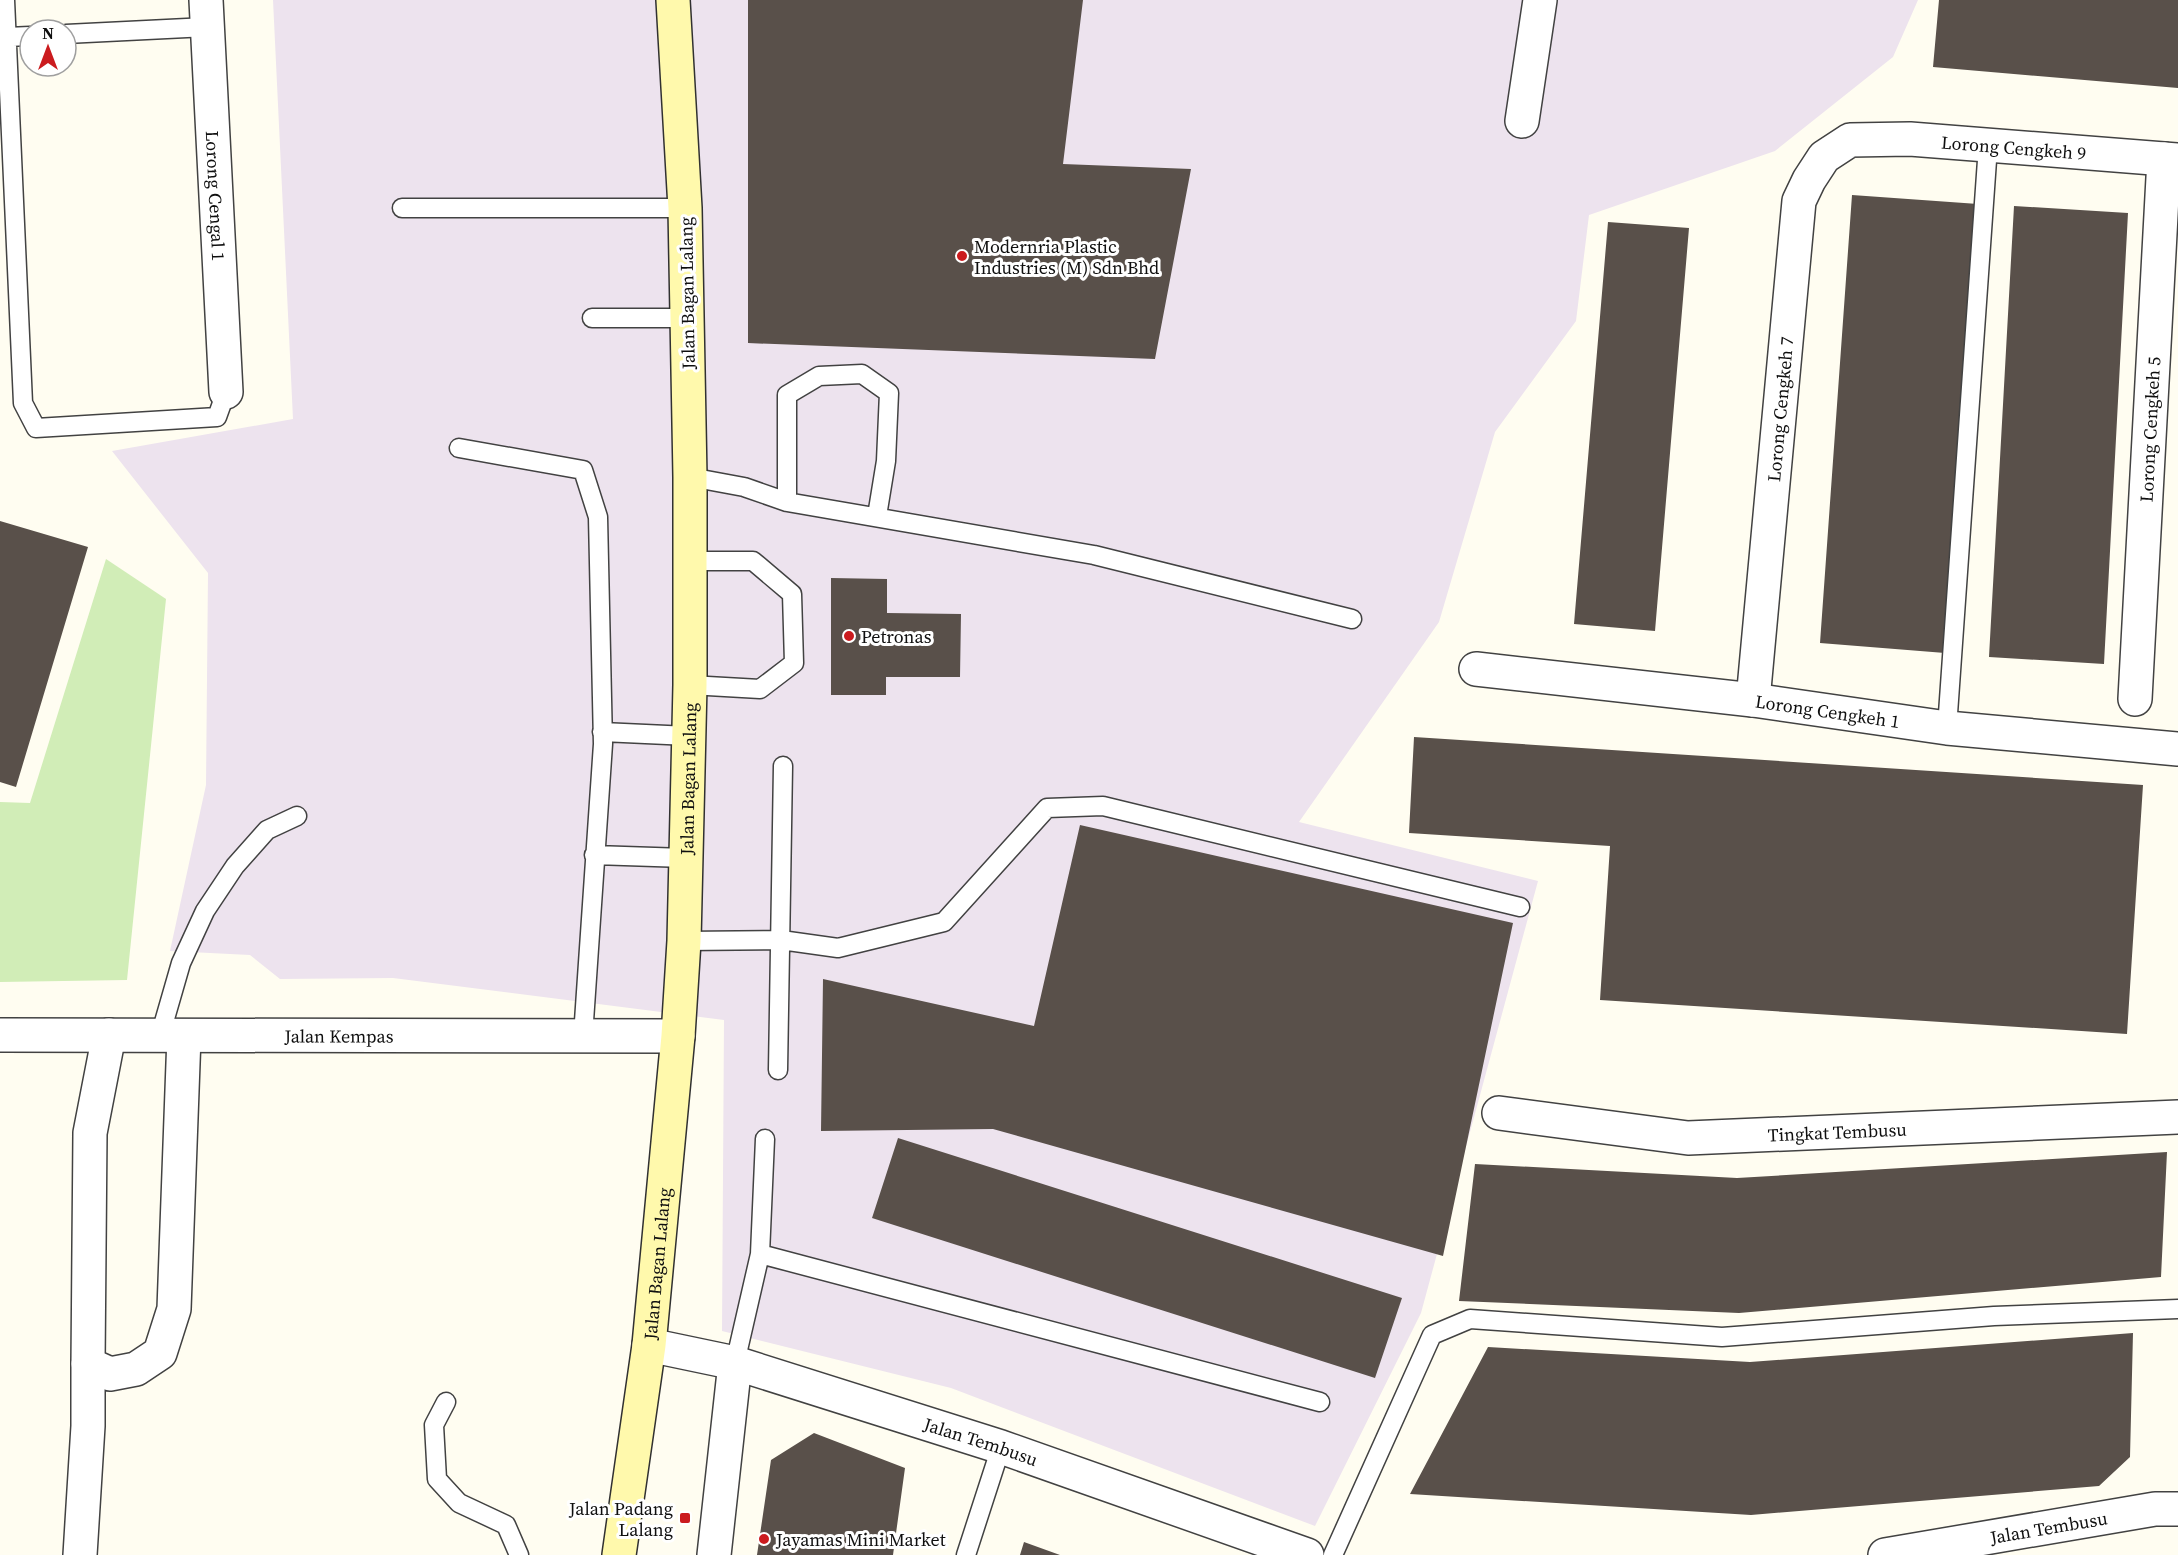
<svg xmlns="http://www.w3.org/2000/svg" width="2178" height="1555" viewBox="0 0 2178 1555" font-family="'Source Serif 4',serif">
<style>
.industrial{fill:#ede3ee}
.green{fill:#d1edb7}
.building{fill:#59504a}
.lines{fill:none;stroke-linecap:round;stroke-linejoin:round}
.lane-casing{stroke:#424242;stroke-width:21}
.street-casing{stroke:#424242;stroke-width:36}
.secondary-casing{stroke:#313131;stroke-width:36}
.lane{stroke:#fff;stroke-width:18}
.street{stroke:#fff;stroke-width:33}
.secondary{stroke:#fff9ac;stroke-width:33}
.poi-dot{fill:#cb1b1e;stroke:#fff;stroke-width:2}
.labels{text-anchor:middle;dominant-baseline:central;stroke-width:6;stroke-linejoin:round;paint-order:stroke}
.street-label{font-size:18px;fill:#0f0f0f;stroke:#fff}
.poi-label{font-size:18px;fill:#0f0f0f;stroke:#fff;text-anchor:start}
</style>
<rect width="100%" height="100%" fill="#fffdf1"/>
<!-- industrial -->
<path class="industrial" d="M 273,0 L 1918,0 L 1893,57 L 1775,151 L 1589,215 L 1576,321 L 1495,432 L 1439,622 L 1299,822 L 1538,881 L 1421,1313 L 1315,1526 L 951,1388 L 722,1331 L 724,1020 L 393,978 L 280,979 L 250,955 L 170,951 L 206,785 L 208,573 L 112,451 L 293,419 Z"/>
<!-- green -->
<path class="green" d="M 106,559 L 166,599 L 127,980 L 0,982 L 0,802 L 30,803 Z"/>
<!-- building -->
<path class="building" d="M 748,0 L 1083,0 L 1063,164 L 1191,169 L 1155,359 L 748,343 Z
M 1939,0 L 2178,0 L 2178,88 L 1933,67 Z
M 1852,195 L 1978,204 L 1945,653 L 1820,643 Z
M 2014,206 L 2128,213 L 2104,664 L 1989,657 Z
M 1608,222 L 1689,228 L 1655,631 L 1574,624 Z
M 0,521 L 88,547 L 16,787 L 0,782 Z
M 831,578 L 887,579 L 887,613 L 961,614 L 960,677 L 886,677 L 886,695 L 831,695 Z
M 1414,737 L 2143,785 L 2127,1034 L 1600,1000 L 1610,846 L 1409,833 Z
M 1080,825 L 1513,923 L 1443,1256 L 993,1129 L 821,1131 L 823,979 L 1034,1026 Z
M 898,1138 L 1402,1298 L 1375,1378 L 872,1218 Z
M 2167,1152 L 2161,1277 L 1739,1313 L 1459,1301 L 1475,1164 L 1737,1178 Z
M 2133,1333 L 2130,1457 L 2099,1486 L 1751,1515 L 1410,1494 L 1488,1347 L 1750,1362 Z
M 814,1433 L 905,1468 L 893,1555 L 757,1555 L 771,1460 Z
M 1024,1542 L 1060,1555 L 1020,1555 Z"/>
<g class="lines">
<defs>
<path id="lane" d="M 5,0 L 23,403 L 36,428 L 217,417 L 226,392
M 66,34 L 207,27
M 7,37 L 30,36
M 402,208 L 685,208
M 592,318 L 688,318
M 459,448 L 583,470 L 598,517 L 603,744 L 583,1036
M 690,477 L 744,487 L 787,502 L 1094,555 L 1352,619
M 787,502 L 787,395 L 819,376 L 862,374 L 889,393 L 886,461 L 877,516
M 690,561 L 753,561 L 792,594 L 794,663 L 760,689 L 690,685
M 1947,728 L 1988,146
M 602,732 L 689,736
M 594,855 L 685,858
M 684,941 L 781,940 L 838,948 L 944,922 L 1047,808 L 1103,806 L 1520,907
M 160,1036 L 181,963 L 205,911 L 235,866 L 267,830 L 297,816
M 778,1070 L 783,766
M 760,1254 L 1320,1402
M 735,1363 L 760,1254 L 765,1139
M 446,1402 L 434,1425 L 437,1479 L 459,1503 L 506,1525 L 519,1555
M 966,1555 L 1001,1447
M 1333,1555 L 1432,1335 L 1470,1319 L 1722,1337 L 1994,1316 L 2178,1309"/>
<g id="street">
<path id="s1" d="M 206,0 L 226,392"/>
<path d="M 1522,121 L 1540,0"/>
<path id="s2" d="M 1476,669 L 1753,700 L 1947,728 L 2178,749"/>
<path id="s3" d="M 2135,699 L 2164,159"/>
<path id="s4" d="M 1753,700 L 1799,201 L 1809,180 L 1824,157 L 1850,140 L 1910,139 L 2178,160"/>
<path id="s5" d="M 0,1035 L 678,1036"/>
<path d="M 109,1035 L 90,1133 L 88,1364 L 110,1374 L 136,1369 L 160,1353 L 174,1309 L 184,1036"/>
<path id="s6" d="M 1499,1113 L 1688,1138 L 2178,1117"/>
<path id="s7" d="M 649,1345 L 735,1363 L 1001,1447 L 1307,1555"/>
<path d="M 80,1555 L 88,1426 L 88,1364"/>
<path d="M 714,1555 L 735,1363"/>
<path id="s8" d="M 1885,1555 L 2155,1509 L 2178,1509"/>
</g>
<g id="secondary">
<path id="s9" d="M 619,1555 L 649,1345 L 678,1036 L 684,941 L 690,685 L 690,477 L 685,208 L 673,0"/>
</g>
</defs>
<!-- lane casing -->
<use href="#lane" class="lane-casing"/>
<!-- street casing -->
<use href="#street" class="street-casing"/>
<!-- secondary casing -->
<use href="#secondary" class="secondary-casing"/>
<!-- lane -->
<use href="#lane" class="lane"/>
<!-- street -->
<use href="#street" class="street"/>
<!-- secondary -->
<use href="#secondary" class="secondary"/>
</g>
<!-- markers -->
<g class="poi-dot">
<circle cx="962" cy="256" r="6"/>
<circle cx="849" cy="636" r="6"/>
<rect x="679" y="1512" width="12" height="12" rx="3"/>
<circle cx="764" cy="1539" r="6"/>
</g>
<g class="labels">
<!-- street labels -->
<g class="street-label">
<text stroke="none"><textPath href="#s4" startOffset="747">Lorong Cengkeh 9</textPath></text>
<text stroke="none"><textPath href="#s1" startOffset="196">Lorong Cengal 1</textPath></text>
<text transform="translate(687 293) rotate(-91)">Jalan Bagan Lalang</text>
<text stroke="none"><textPath href="#s4" startOffset="292">Lorong Cengkeh 7</textPath></text>
<text stroke="none"><textPath href="#s3" startOffset="270">Lorong Cengkeh 5</textPath></text>
<text stroke="none"><textPath href="#s2" startOffset="354">Lorong Cengkeh 1</textPath></text>
<text stroke="none"><textPath href="#s9" startOffset="780">Jalan Bagan Lalang</textPath></text>
<text stroke="none"><textPath href="#s5" startOffset="339">Jalan Kempas</textPath></text>
<text stroke="none"><textPath href="#s6" startOffset="340">Tingkat Tembusu</textPath></text>
<text stroke="none"><textPath href="#s9" startOffset="294">Jalan Bagan Lalang</textPath></text>
<text stroke="none"><textPath href="#s7" startOffset="346">Jalan Tembusu</textPath></text>
<text stroke="none"><textPath href="#s8" startOffset="166">Jalan Tembusu</textPath></text>
</g>
<!-- poi labels -->
<g class="poi-label">
<text x="974" y="246">Modernria Plastic<tspan x="974" dy="21">Industries (M) Sdn Bhd</tspan></text>
<text x="861" y="636">Petronas</text>
<text x="673" y="1508" text-anchor="end">Jalan Padang<tspan x="673" dy="21">Lalang</tspan></text>
<text x="776" y="1539">Jayamas Mini Market</text>
</g>
</g>
<!-- north arrow -->
<g transform="translate(48 48)"><circle r="28" fill="#ffffff" stroke="#9f9f9f" stroke-width="1.5"/>
<path d="M0-4.5L10 22L0 15L-10 22Z" fill="#cb1b1e"/>
<text y="-9" font-size="16" font-weight="bold" text-anchor="middle" fill="#0f0f0f">N</text>
</g>
</svg>
